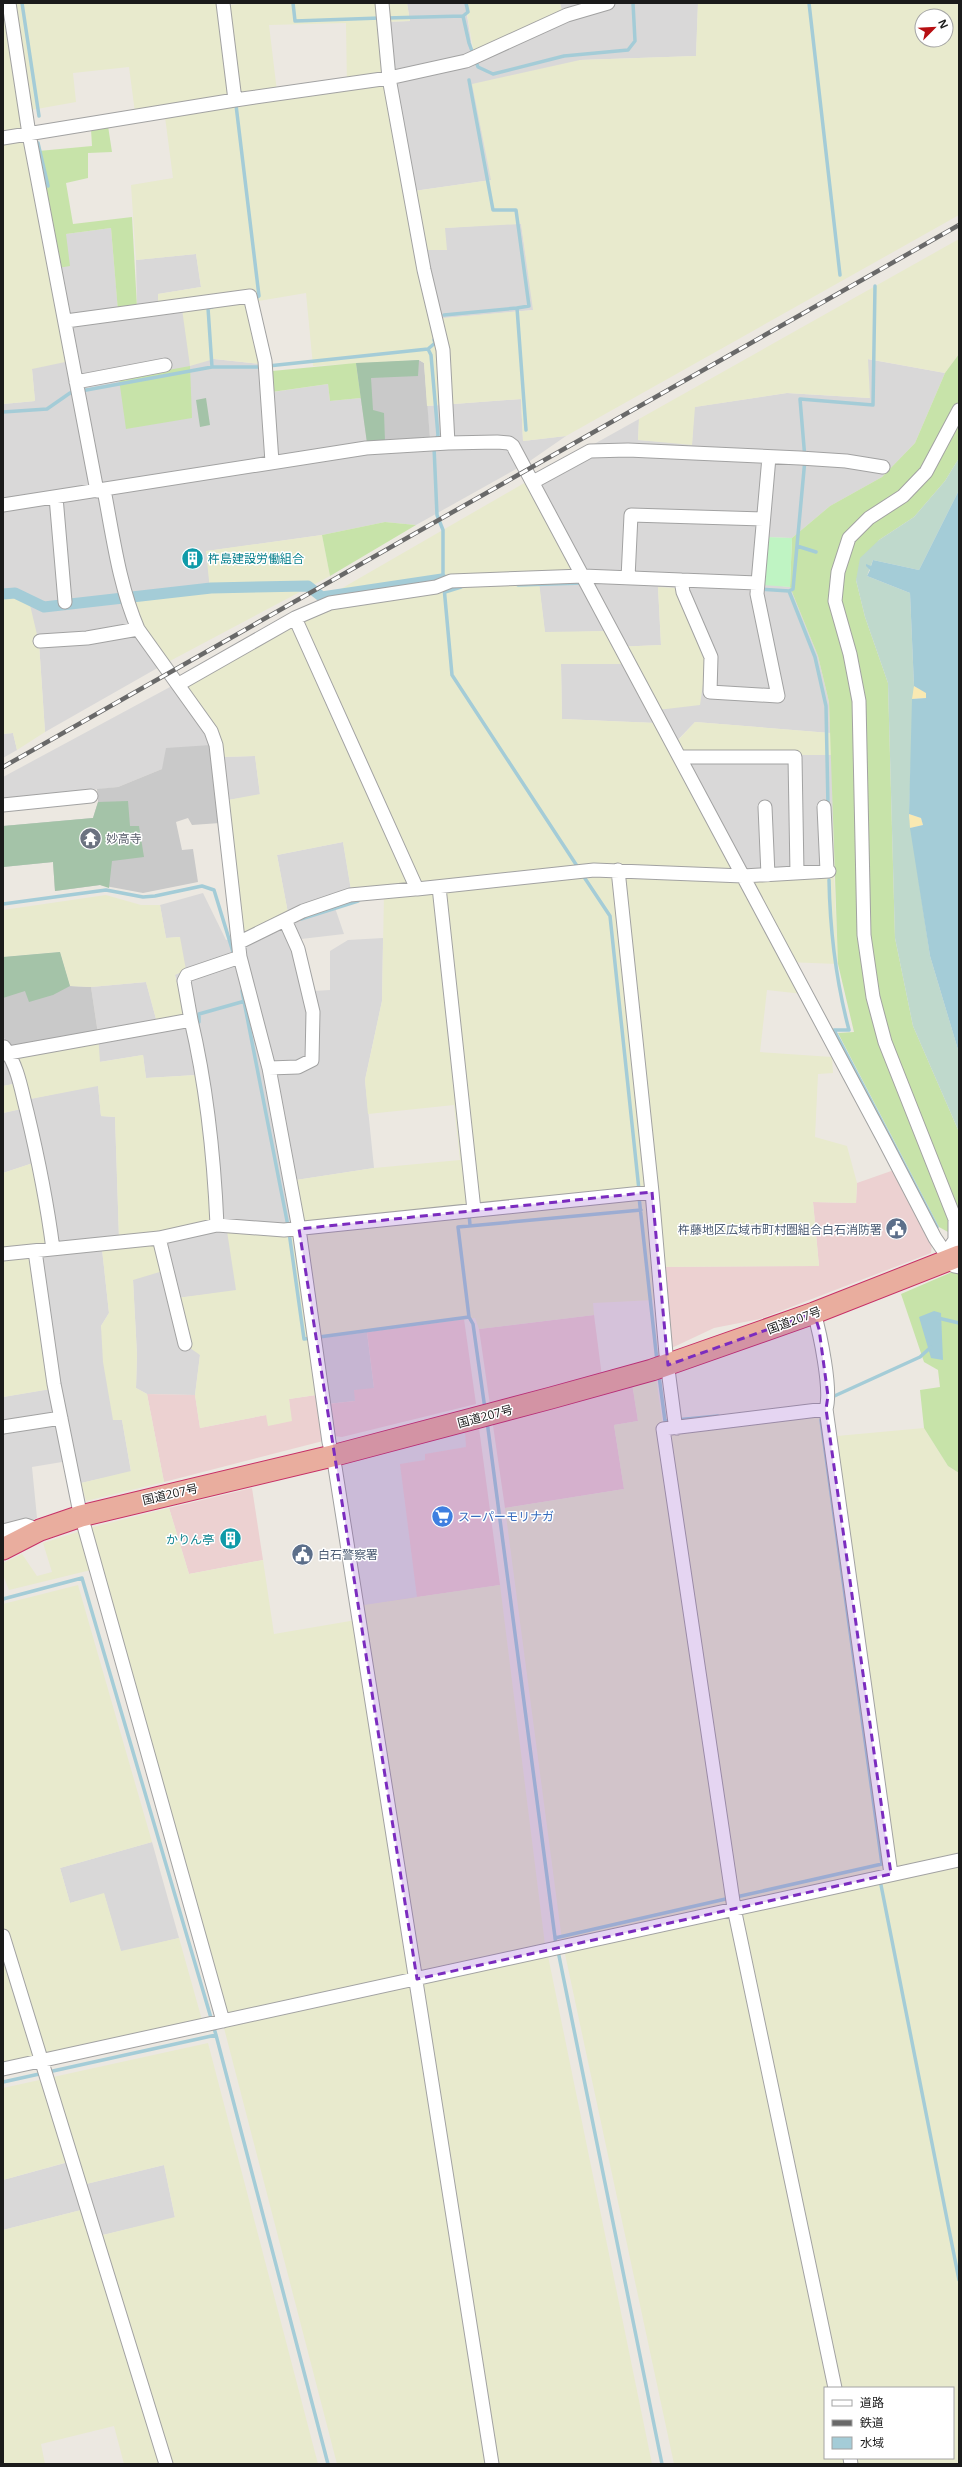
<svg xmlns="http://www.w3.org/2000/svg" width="962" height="2467" viewBox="0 0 962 2467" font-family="'Open Sans','Noto Sans JP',sans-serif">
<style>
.residential{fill:#d9d8d8}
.commercial{fill:#ecd1d1}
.religious{fill:#c9c9c9}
.farmland{fill:#e8eacd;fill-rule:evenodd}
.grass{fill:#c7e3a9}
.wetland{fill:#bfd9cc}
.sand{fill:#f9e9b2}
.cemetery{fill:#a4c3a8}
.park{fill:#bff4c3}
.parking{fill:#dfdfdf}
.water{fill:#a4ccd7}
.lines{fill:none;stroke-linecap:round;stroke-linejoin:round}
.stream{stroke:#a4ccd7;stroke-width:3.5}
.canal{stroke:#a4ccd7;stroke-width:11}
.minor-casing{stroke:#a2a2a2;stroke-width:15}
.trunk-casing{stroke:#c73066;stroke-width:23}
.minor{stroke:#fff;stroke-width:13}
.trunk{stroke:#e9ad9e;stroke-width:21}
.rail-casing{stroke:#696969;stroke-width:4.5}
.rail{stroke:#fff;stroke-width:3;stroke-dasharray:9;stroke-linecap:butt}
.marked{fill:#7b2cbf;fill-opacity:0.2;stroke:#7b2cbf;stroke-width:3;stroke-dasharray:8 5;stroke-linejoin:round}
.labels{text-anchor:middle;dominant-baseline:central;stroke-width:3;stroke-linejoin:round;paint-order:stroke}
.culture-label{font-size:12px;fill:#0d838f;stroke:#fff;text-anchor:start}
.worship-label{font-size:12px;fill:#5b616d;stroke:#fff;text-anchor:start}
.service-label{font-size:12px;fill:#4e5e75;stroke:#fff;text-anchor:end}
.street-label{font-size:12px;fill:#1b1b1b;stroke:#fff}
.shop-label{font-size:12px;fill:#366cbe;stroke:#fff;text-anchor:start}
</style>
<rect width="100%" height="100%" fill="#ece8e1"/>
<!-- residential -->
<path class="residential" d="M 407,3 L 465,3 L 473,54 L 562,11 L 560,3 L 698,3 L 696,56 L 580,60 L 491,180 L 407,192 L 383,22 L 410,21 Z
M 521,223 L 534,310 L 433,319 L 418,250 L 445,228 Z
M 111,228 L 118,310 L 137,307 L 136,260 L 196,254 L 201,287 L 158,294 L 181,302 L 214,359 L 261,364 L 273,392 L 328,384 L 330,401 L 361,398 L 367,443 L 430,438 L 427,406 L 521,399 L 523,441 L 566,436 L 527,463 L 416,525 L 385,522 L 322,535 L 207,551 L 210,590 L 168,662 L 45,732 L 39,643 L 12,595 L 3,597 L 3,404 L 35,401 L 32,369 L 52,269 L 66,234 Z
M 867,359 L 945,373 L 915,443 L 882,477 L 830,506 L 792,538 L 766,537 L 763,584 L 790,587 L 818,656 L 829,702 L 830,733 L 695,722 L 669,749 L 655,723 L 562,719 L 561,664 L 624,664 L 649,711 L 677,588 L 658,587 L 661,645 L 615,647 L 606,631 L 545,633 L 526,482 L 639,419 L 638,440 L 692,444 L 694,407 L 787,393 L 869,398 Z
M 183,680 L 217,727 L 222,757 L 255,756 L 260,795 L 228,800 L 162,769 L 118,787 L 3,800 L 3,777 Z
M 13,733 L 17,750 L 3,758 L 3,734 Z
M 673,755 L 832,755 L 834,874 L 740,880 Z
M 343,842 L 352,896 L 333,902 L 344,934 L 301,939 L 313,991 L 330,990 L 330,951 L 348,940 L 383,938 L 382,1001 L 365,1080 L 374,1168 L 296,1180 L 305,1234 L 236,1291 L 177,1298 L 200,1355 L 195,1395 L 147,1394 L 136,1388 L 137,1355 L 133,1280 L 157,1236 L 196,1075 L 146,1078 L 143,1055 L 99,1062 L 98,1034 L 91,987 L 146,982 L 156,1019 L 185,1017 L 175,975 L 180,937 L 166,938 L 160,905 L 203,893 L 226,940 L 242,937 L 288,913 L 277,855 Z
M 3,1036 L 10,1049 L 23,1082 L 3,1086 Z
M 98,1085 L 101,1116 L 115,1117 L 119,1238 L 101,1240 L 109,1313 L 101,1326 L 122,1420 L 131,1472 L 81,1483 L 74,1460 L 32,1467 L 37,1518 L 3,1534 L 3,1397 L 50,1389 L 33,1163 L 3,1173 L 3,1113 L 21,1109 L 20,1101 Z
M 367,1332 L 374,1388 L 355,1401 L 327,1404 L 320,1338 Z
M 152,1842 L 179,1938 L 121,1952 L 104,1894 L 70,1903 L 60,1868 Z
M 76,2160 L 82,2185 L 164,2165 L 175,2218 L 94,2237 L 85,2209 L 3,2230 L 3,2180 Z"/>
<!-- commercial -->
<path class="commercial" d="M 894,1170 L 932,1243 L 931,1253 L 760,1319 L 714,1328 L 661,1353 L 653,1267 L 819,1266 L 813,1202 L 856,1203 L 857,1183 Z
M 594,1315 L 604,1392 L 632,1383 L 638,1421 L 614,1425 L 624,1489 L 505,1508 L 479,1329 Z
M 464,1319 L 476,1404 L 342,1437 L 333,1436 L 327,1404 L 355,1401 L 354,1390 L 374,1388 L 367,1332 Z
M 147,1394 L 195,1395 L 200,1428 L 266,1415 L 291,1421 L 289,1399 L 316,1395 L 323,1441 L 164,1482 Z
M 479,1428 L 500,1585 L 364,1605 L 342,1467 L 347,1460 Z
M 252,1488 L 263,1560 L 189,1574 L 169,1508 Z"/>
<!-- religious -->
<path class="religious" d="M 419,360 L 424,363 L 430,438 L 367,443 L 356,363 Z
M 211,745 L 220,823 L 192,825 L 188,818 L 176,822 L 182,850 L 193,849 L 198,882 L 143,893 L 100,885 L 55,891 L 53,862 L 3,867 L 3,826 L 93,818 L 98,802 L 97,789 L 118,787 L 162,769 L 166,748 Z
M 60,952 L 70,986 L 91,987 L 98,1034 L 10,1049 L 3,1036 L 3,957 Z"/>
<!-- farmland -->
<path class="farmland" d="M 3,3 L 228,3 L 229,5 L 250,3 L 407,3 L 410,21 L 383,22 L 407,192 L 491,180 L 472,84 L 580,60 L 696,56 L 698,3 L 959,3 L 959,215 L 566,436 L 523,441 L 521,399 L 427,406 L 424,363 L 419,360 L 313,366 L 306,293 L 247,303 L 261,364 L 214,359 L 190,366 L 181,302 L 158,305 L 158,294 L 201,287 L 196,254 L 136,260 L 131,185 L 173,178 L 165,117 L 136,120 L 129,67 L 73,73 L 76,102 L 20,112 L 70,361 L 32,369 L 35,401 L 3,404 ZM 922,16 L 946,16 L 946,40 L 922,40 ZM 346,23 L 347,88 L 278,100 L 269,25 ZM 521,224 L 533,310 L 433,319 L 418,250 L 447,250 L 445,228 Z
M 465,3 L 560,3 L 562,11 L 474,54 Z
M 959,239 L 959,354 L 945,373 L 868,359 L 870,398 L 787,393 L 695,407 L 692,445 L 638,440 L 639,419 Z
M 526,482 L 579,580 L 539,582 L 545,632 L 606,631 L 615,647 L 661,645 L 658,587 L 677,588 L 707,656 L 700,705 L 649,711 L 624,664 L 561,664 L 562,719 L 656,723 L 670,749 L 695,722 L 830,733 L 832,755 L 673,755 L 740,880 L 834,874 L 838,964 L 787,962 L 803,994 L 767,990 L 760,1052 L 832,1057 L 833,1073 L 818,1074 L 815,1137 L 847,1146 L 857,1183 L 856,1203 L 813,1202 L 819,1266 L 653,1267 L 654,1300 L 593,1303 L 594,1315 L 479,1329 L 475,1318 L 320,1338 L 316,1395 L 289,1399 L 292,1421 L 268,1426 L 266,1415 L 200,1428 L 195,1395 L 200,1355 L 190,1348 L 177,1298 L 236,1290 L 227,1231 L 304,1234 L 296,1180 L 374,1168 L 460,1160 L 454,1105 L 368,1114 L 365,1080 L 382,1001 L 384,893 L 352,896 L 343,842 L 277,855 L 288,913 L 242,937 L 228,800 L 260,794 L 255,756 L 222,757 L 217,727 L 183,680 Z
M 322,535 L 330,576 L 168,662 L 143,629 L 131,600 L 210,590 L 206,551 Z
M 12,594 L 30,605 L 39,643 L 45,732 L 17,750 L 13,733 L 3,734 L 3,597 Z
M 106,895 L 141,905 L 160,905 L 166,938 L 180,937 L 186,970 L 175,975 L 185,1017 L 156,1019 L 146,982 L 91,987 L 70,986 L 60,952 L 3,957 L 3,910 Z
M 98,1034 L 100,1062 L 143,1055 L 146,1078 L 197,1075 L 215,1221 L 158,1236 L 163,1271 L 133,1280 L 137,1355 L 136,1388 L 147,1394 L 164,1482 L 86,1501 L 81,1483 L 131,1471 L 122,1420 L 113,1420 L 103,1362 L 101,1326 L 109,1313 L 101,1240 L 119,1238 L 115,1117 L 101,1116 L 98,1086 L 20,1101 L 21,1109 L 3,1113 L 3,1086 L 23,1082 L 10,1049 Z
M 33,1163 L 49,1246 L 33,1248 L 51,1389 L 3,1397 L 3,1173 Z
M 656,1378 L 663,1426 L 823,1412 L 826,1437 L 924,1428 L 948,1466 L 959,1473 L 959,2464 L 674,2464 L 562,1940 L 505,1508 L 624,1489 L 614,1425 L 638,1421 L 632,1383 ZM 825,2388 L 953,2388 L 953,2458 L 825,2458 Z
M 169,1508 L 189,1574 L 263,1560 L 274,1634 L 362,1619 L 361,1605 L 500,1585 L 545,1945 L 218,2018 L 91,1570 L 9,1590 L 3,1575 L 3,1563 L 22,1554 L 37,1576 L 52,1572 L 43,1543 L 93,1527 Z
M 78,1585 L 152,1842 L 60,1868 L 70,1903 L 104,1893 L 121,1951 L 179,1938 L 202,2020 L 3,2065 L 3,1604 Z
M 548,1956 L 652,2464 L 337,2464 L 224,2028 Z
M 208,2043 L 318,2464 L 124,2464 L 114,2426 L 41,2444 L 45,2464 L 3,2464 L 3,2230 L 85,2209 L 95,2237 L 175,2217 L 164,2165 L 82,2185 L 75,2160 L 3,2180 L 3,2088 Z"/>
<!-- grass -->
<path class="grass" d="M 108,126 L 112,152 L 88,153 L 88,178 L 66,183 L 73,224 L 132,217 L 137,307 L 118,311 L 111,228 L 66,234 L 70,266 L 52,269 L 28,152 L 92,146 L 91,129 Z
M 959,354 L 959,458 L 945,481 L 914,517 L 879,540 L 856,580 L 865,617 L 888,683 L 895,938 L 913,1026 L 959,1132 L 959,1238 L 939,1227 L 838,1033 L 854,1032 L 838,964 L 829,702 L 818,656 L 790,587 L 792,538 L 830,506 L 882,477 L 915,443 L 945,373 Z
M 356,363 L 361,398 L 330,401 L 328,384 L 272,392 L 272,371 Z
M 190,366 L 192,418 L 126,429 L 119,379 Z
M 385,522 L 416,525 L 330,576 L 322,535 Z
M 959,1269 L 959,1473 L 948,1466 L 924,1428 L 920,1390 L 940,1387 L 938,1370 L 924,1362 L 901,1294 Z"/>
<!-- wetland -->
<path class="wetland" d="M 959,458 L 959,490 L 919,570 L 873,560 L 867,576 L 910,593 L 914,686 L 909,814 L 930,956 L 959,1053 L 959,1132 L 913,1026 L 895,938 L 888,683 L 865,617 L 856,580 L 860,558 L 879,540 L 914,517 L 945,481 Z"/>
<!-- sand -->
<path class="sand" d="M 914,686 L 926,692 L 926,698 L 912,699 Z
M 909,814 L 921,818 L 923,825 L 910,828 Z"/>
<!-- cemetery -->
<path class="cemetery" d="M 419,360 L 418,376 L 371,378 L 373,410 L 384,413 L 385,441 L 367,443 L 356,363 Z
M 206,398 L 210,425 L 200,427 L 196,400 Z
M 128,801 L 130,826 L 139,826 L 144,857 L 112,861 L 109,888 L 100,885 L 55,891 L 53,862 L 3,867 L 3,826 L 93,818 L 98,802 Z
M 60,952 L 70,986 L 53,995 L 29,1002 L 25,991 L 3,998 L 3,957 Z"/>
<!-- park -->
<path class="park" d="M 766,537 L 792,538 L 790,587 L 763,585 Z"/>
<!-- parking -->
<path class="parking" d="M 465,1431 L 466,1447 L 425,1454 L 425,1460 L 400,1464 L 417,1597 L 364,1605 L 342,1467 L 347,1460 Z"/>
<!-- water -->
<path class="water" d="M 959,490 L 959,1053 L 930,956 L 910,828 L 923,825 L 921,818 L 909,814 L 912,699 L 926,698 L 926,693 L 914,686 L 910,593 L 867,576 L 870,570 L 866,566 L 866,564 L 871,566 L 873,560 L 919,570 Z
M 934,1311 L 941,1313 L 943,1360 L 931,1358 L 919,1317 Z"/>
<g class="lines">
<!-- stream -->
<path class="stream" d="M 22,3 L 39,116
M 293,3 L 295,21 L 380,18
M 809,3 L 840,275
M 463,16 L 468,12 L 466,3
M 386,18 L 463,16 L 469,43 L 478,67 L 493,74 L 564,56 L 628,50 L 635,41 L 633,3
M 469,80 L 493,210 L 516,210 L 529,306 L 517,308 L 526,430
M 236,105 L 259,296 L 254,299
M 38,143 L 48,186
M 444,315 L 517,308
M 428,349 L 435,343 L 434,340
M 268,366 L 428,349 L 431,355 L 438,435 L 436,441
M 212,367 L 208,308 L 212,307
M 3,412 L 47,409 L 70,393 L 212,367 L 262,367
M 434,447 L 437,515 L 443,530 L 443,581
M 797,546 L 816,552
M 518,585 L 583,583
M 444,587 L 452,675 L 579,869
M 759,589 L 789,591 L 793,589 L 805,459 L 800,399 L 873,405 L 875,286
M 789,591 L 815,657 L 826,706 L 828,806
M 445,592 L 461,587
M 582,874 L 610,916 L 639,1190
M 829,880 C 830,930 836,981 849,1030 L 834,1030 L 937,1227
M 3,904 L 106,890 L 143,897 L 155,896 L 202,886 L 214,890 L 233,952
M 301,919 L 358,901
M 242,991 L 288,1226
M 195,1023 L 199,1022 L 199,1014 L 245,1001
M 639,1197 L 657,1361
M 469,1214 L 470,1225
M 289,1232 L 304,1339 L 469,1317
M 938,1318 L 959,1323
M 659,1376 L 665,1421 L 718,1416
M 830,1398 L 920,1357 L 931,1347
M 485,1409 L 473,1324 L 469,1317 L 458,1227 L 641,1210
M 487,1421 L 556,1945
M 3,1599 L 82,1578 L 216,2035 L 328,2464
M 880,1880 L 959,2280
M 736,1897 L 882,1864 L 821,1420
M 555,1938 L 730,1898
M 558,1951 L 662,2464
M 3,2082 L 216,2035"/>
<!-- canal -->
<path class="canal" d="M 3,594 L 15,593 L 44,607 L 211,588 L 308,586 L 322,597 L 442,579"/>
<defs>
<path id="minor" d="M 9,3 L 29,134 L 97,491
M 223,3 L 235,100
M 382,3 L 389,78 L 424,270 L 443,350 L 448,443
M 3,138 L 235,100 L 389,78 L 466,61 L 567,15 L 608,3
M 66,321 L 250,296 L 265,361 L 272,462
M 76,382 L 165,365
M 533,482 L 590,451 L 628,450 L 800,458 L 846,461 L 883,467
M 104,490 C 113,536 119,585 138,629 L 211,731 L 216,745 L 240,957 L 269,1068 L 299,1229 L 329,1442 L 335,1467 L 492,2464
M 56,497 L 65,602
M 3,505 L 366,448 L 448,443 L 497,442 L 509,443 L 513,446 L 884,1140 L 935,1238 L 954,1266 L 959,1267
M 628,578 L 631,515 L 763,519
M 681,580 L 757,583
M 295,618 L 417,889 L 594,870 L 743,876 L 829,871
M 40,641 L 87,638 L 138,629
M 179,684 L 295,618 L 330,603 L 436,587 L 451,581 L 583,576 L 681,580 L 683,592 L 711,657 L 710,692 L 778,696 L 757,594 L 769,457
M 680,757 L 795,757 L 797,873
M 3,805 L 91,796
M 765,807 L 768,875
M 824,807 L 827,871
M 618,870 L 652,1192 L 666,1354 L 675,1423 L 677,1428
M 439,887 L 474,1210
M 240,942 L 303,911 L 350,895 L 415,889
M 191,1020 L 184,981 L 187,975 L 240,957
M 4,1047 C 18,1066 21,1089 27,1112 C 38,1158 47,1203 53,1249
M 3,1054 L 191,1020 C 207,1088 214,1156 217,1225
M 269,1068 L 298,1067 L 312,1060 L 313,1012 L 298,949 L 285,920
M 159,1238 L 185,1344
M 35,1251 L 54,1384 L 79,1508 L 223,2021
M 3,1254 L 159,1238 L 217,1225 L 284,1230 L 652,1192
M 950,1260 L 948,1250 L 955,1240 L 955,1219 L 885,1042 L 873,997 L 864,935 L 859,701 L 850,654 L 835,601 L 838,572 L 849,538 L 869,518 L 903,496 L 926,472 L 959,410
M 814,1313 C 820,1333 832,1390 826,1409 L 891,1874
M 826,1409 L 663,1429 L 734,1908 L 835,2388
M 3,1427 L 61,1418
M 3,1531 L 26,1525 L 40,1530
M 3,1936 L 166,2464
M 3,2069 L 959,1860
M 850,2458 L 851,2464"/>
<path id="trunk" d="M 3,1549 L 40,1530 L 81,1516 L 332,1456 L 551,1398 L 652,1370 L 814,1313 L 959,1256"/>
</defs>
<!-- minor casing -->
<use href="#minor" class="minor-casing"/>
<!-- trunk casing -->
<use href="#trunk" class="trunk-casing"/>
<!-- minor -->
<use href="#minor" class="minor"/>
<!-- trunk -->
<use href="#trunk" class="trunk"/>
<defs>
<path id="rail" d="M 3,767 L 959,225"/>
</defs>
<!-- rail casing -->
<use href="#rail" class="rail-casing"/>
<!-- rail -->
<use href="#rail" class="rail"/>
</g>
<!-- marked area -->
<path class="marked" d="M 652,1192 L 668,1365 L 814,1313 L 819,1329 L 828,1396 L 826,1409 L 891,1874 L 417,1979 L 299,1229 Z"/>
<!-- icons -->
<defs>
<symbol id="building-disc" viewBox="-11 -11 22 22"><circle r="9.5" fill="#0f9aa8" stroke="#fff"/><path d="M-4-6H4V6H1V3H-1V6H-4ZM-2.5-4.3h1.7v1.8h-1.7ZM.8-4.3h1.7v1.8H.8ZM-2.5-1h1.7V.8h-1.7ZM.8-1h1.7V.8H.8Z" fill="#fff"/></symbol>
<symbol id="temple-disc" viewBox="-11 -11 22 22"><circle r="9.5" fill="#6b7280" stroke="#fff"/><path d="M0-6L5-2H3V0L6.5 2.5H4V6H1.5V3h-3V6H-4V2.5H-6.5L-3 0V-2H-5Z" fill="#fff"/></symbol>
<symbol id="civic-disc" viewBox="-11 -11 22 22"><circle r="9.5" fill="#5c6f8a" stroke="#fff"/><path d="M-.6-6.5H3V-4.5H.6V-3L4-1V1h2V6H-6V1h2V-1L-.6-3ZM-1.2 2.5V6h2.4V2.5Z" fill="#fff"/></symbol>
<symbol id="supermarket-disc" viewBox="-11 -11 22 22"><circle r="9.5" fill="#3f7fe0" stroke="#fff"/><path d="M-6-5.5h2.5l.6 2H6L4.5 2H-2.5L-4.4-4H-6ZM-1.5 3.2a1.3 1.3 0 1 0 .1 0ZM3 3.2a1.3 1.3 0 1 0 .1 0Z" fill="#fff"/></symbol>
</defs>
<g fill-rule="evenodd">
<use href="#building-disc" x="180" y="546" width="25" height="25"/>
<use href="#temple-disc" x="78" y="826" width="25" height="25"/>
<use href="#civic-disc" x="884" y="1216" width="25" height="25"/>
<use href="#supermarket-disc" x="430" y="1504" width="25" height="25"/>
<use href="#building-disc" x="218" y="1526" width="25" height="25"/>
<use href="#civic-disc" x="290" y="1542" width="25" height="25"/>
</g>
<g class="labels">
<!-- culture labels -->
<g class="culture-label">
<text x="208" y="558">杵島建設労働組合</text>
<text x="214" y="1539" text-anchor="end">かりん亭</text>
</g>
<!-- worship labels -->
<g class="worship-label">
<text x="106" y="838">妙高寺</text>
</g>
<!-- service labels -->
<g class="service-label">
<text x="882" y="1229">杵藤地区広域市町村圏組合白石消防署</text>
<text x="318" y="1554" text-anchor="start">白石警察署</text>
</g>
<!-- street labels -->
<g class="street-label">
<text transform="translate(794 1320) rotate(-20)">国道207号</text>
<text transform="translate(485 1416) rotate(-15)">国道207号</text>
<text transform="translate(170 1494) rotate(-13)">国道207号</text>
</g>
<!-- shop labels -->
<g class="shop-label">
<text x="458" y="1516">スーパーモリナガ</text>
</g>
</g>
<!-- border -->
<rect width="962" height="2467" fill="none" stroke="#1b1b1b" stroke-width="8"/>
<!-- legend -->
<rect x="824" y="2387" width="130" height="72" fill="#ffffff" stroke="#a4a4a4"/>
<rect x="832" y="2400" width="20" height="6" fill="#ffffff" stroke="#a4a4a4"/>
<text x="860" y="2407" font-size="12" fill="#1b1b1b">道路</text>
<rect x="832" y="2420" width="20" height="6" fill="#696969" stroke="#a4a4a4"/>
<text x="860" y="2427" font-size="12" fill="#1b1b1b">鉄道</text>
<rect x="832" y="2437" width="20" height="12" fill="#a4ccd7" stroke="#a4a4a4"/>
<text x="860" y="2447" font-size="12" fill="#1b1b1b">水域</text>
<!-- north arrow -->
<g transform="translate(934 28) rotate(66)"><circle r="19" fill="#ffffff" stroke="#a4a4a4"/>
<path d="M0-3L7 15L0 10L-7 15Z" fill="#b70f12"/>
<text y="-6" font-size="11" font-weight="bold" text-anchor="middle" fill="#1b1b1b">N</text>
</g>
</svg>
